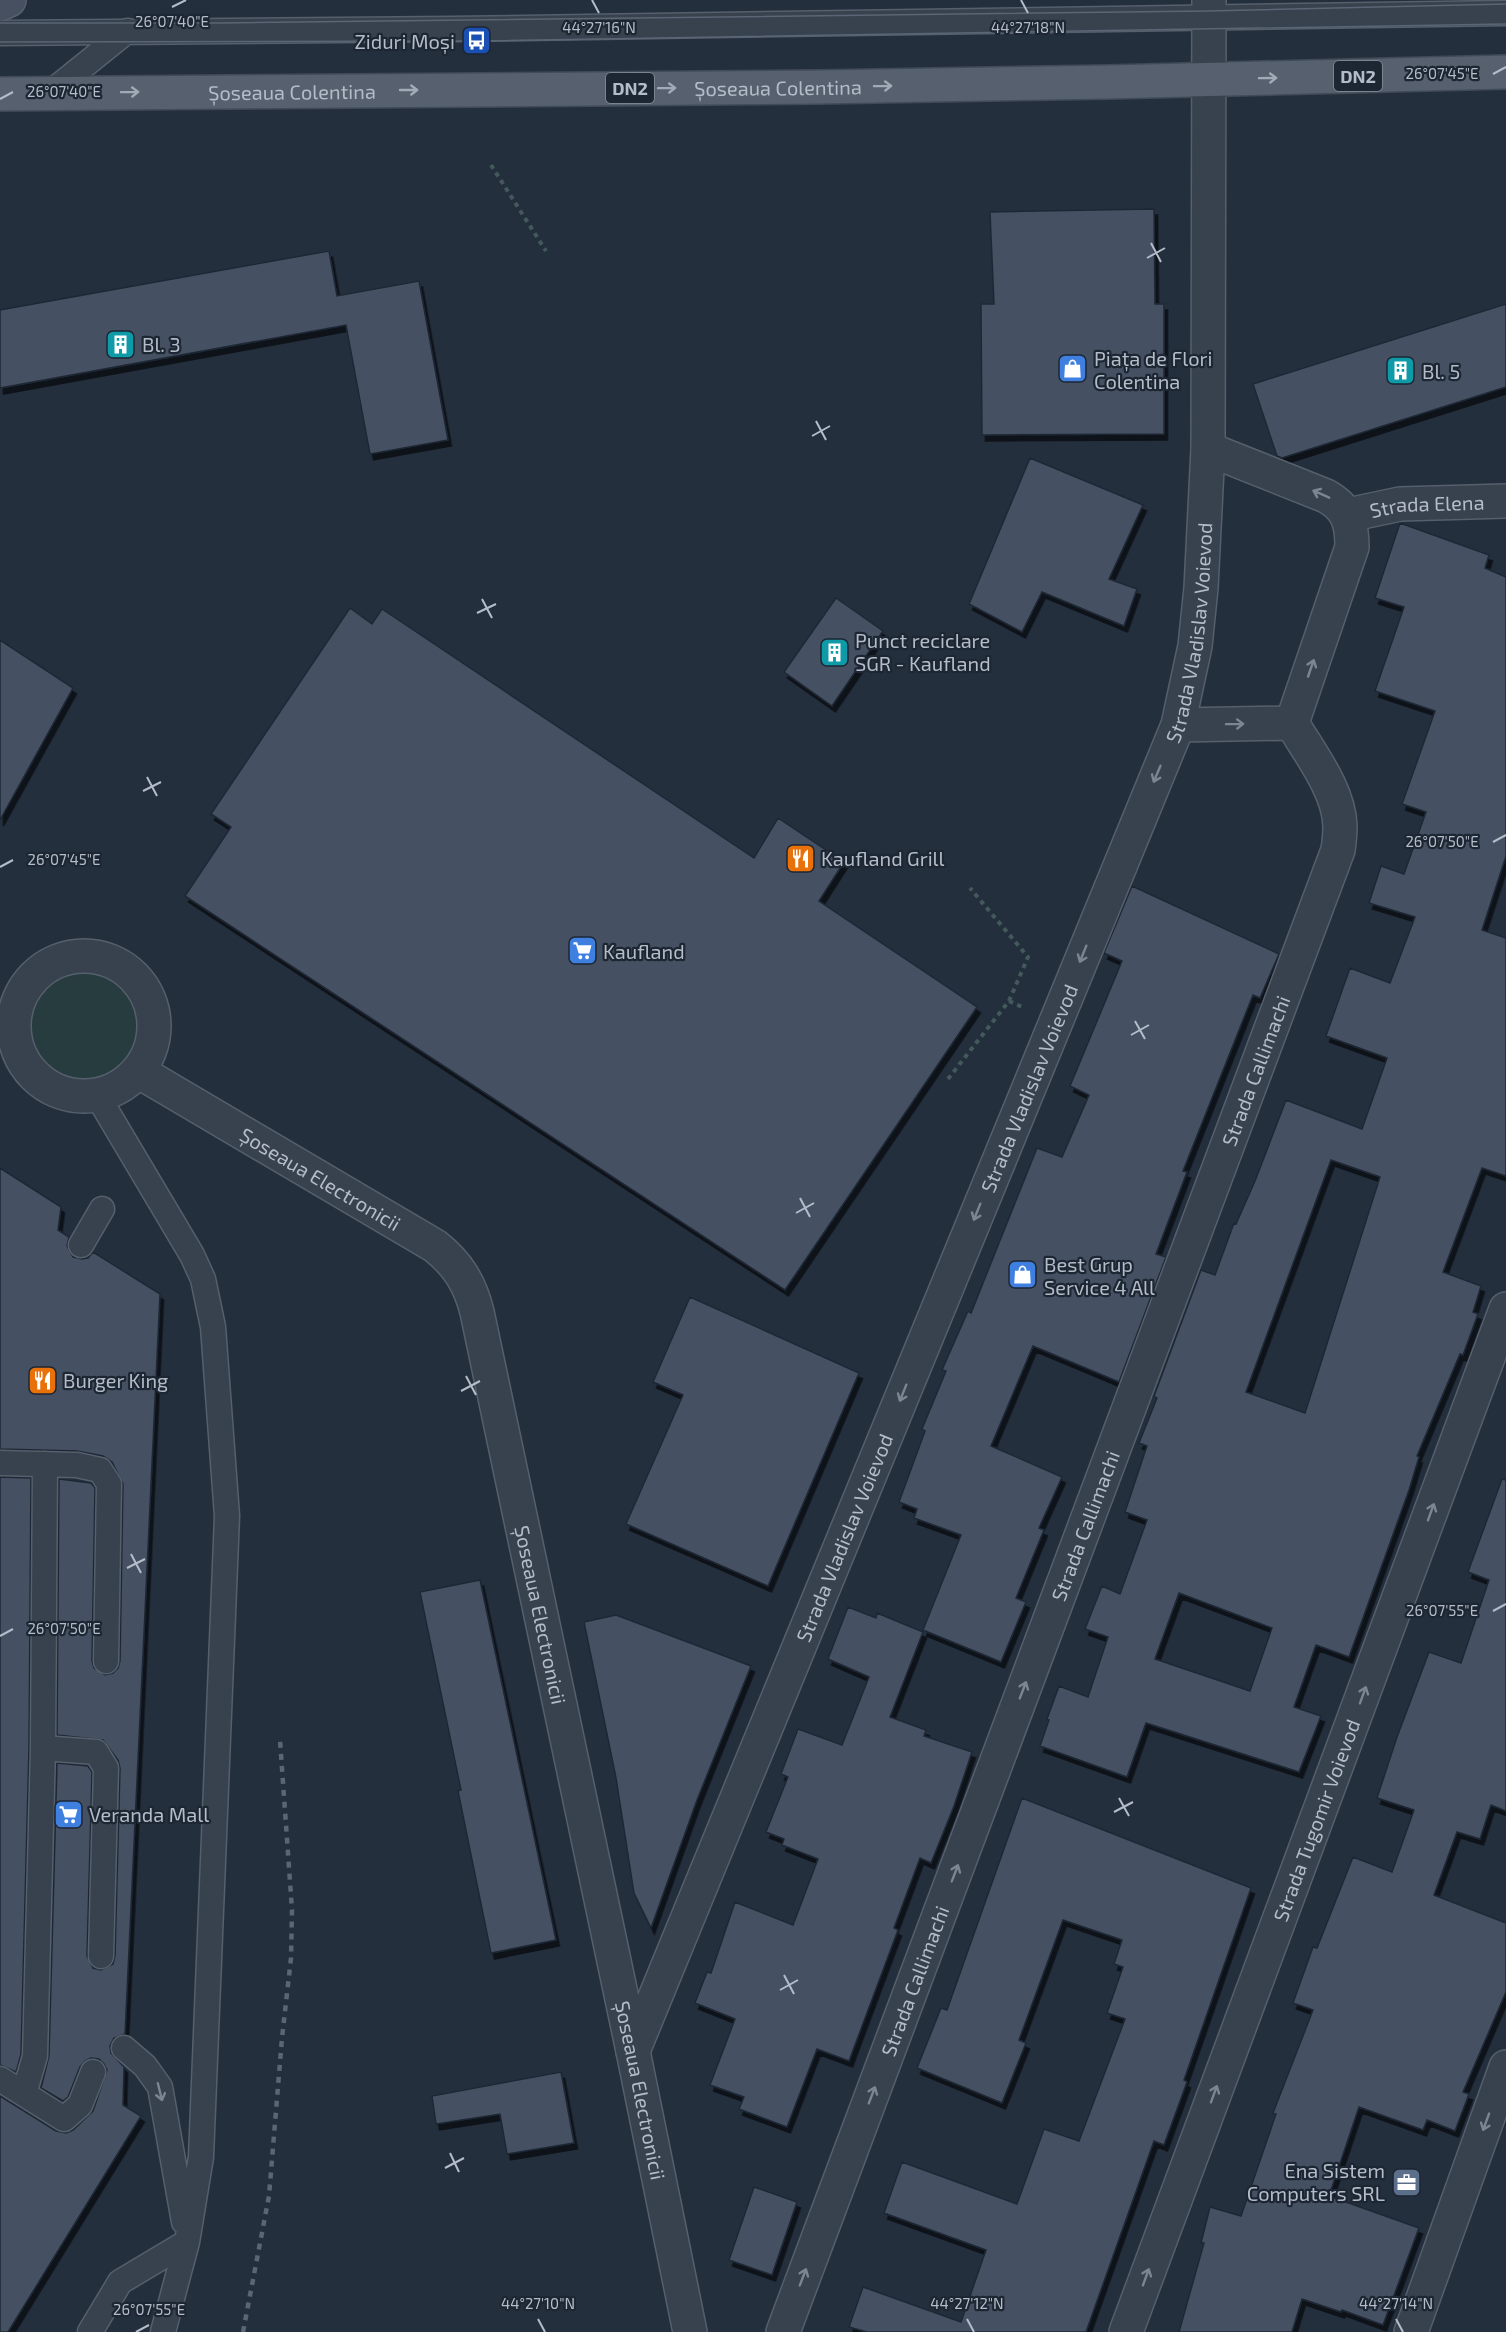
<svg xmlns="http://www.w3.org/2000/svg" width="1506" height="2332" viewBox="0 0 1506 2332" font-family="'Exo 2',sans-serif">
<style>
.green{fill:#263c3f}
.building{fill:#455162;stroke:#1f2835;stroke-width:1.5;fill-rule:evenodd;filter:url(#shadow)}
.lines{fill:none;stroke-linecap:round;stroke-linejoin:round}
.service-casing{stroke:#565f6c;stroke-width:27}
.minor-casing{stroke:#565f6c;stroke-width:36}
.tertiary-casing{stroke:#565f6c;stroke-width:36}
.secondary-casing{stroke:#565f6c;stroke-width:36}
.primary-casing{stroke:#414a57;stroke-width:36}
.path{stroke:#44595c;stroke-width:4;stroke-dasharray:4.5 4.5;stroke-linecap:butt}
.service{stroke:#38414e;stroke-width:24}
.minor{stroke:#38414e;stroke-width:33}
.tertiary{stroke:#38414e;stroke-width:33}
.secondary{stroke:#465061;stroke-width:33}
.primary{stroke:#56606e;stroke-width:33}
.tram{stroke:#5a6575;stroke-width:1.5}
.rail{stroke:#5a6575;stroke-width:4.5;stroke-dasharray:6 6;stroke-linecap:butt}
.oneway{stroke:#a1aab7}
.oneway2{stroke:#7c8592}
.ticks{fill:none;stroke:#b4bcc9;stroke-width:2}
.labels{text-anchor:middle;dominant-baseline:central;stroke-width:4.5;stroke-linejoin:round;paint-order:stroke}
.shield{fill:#1d2633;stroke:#878f9c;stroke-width:1.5}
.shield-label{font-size:18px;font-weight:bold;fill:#b4bcc9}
.poi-label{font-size:20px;fill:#b4bcc9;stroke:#1d2633;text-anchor:start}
.street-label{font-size:20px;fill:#b4bcc9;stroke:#1d2633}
.ticks-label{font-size:15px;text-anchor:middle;fill:#b4bcc9;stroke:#1d2633;stroke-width:4.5;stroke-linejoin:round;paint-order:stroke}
</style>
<defs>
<filter id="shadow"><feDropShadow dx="3.5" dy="6" stdDeviation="0" flood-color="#0009"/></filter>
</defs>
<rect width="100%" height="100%" fill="#242f3e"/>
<!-- green -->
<path class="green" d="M14 1026a70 70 0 1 1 140 0a70 70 0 1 1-140 0Z"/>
<!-- building -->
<path class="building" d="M 1154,209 L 1155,304 L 1164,304 L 1164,434 L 982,435 L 981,304 L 994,304 L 990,212 Z
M 329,251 L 337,296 L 419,281 L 448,440 L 370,454 L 346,325 L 0,388 L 0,310 Z
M 1506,304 L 1506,387 L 1282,458 L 1277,456 L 1253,384 Z
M 1030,458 L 1143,505 L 1109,579 L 1137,589 L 1124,626 L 1042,592 L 1022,632 L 969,604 Z
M 1400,523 L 1489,555 L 1485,568 L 1506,577 L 1506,856 L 1482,930 L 1506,938 L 1506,1176 L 1482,1168 L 1443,1272 L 1481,1286 L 1473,1312 L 1478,1314 L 1463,1355 L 1460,1354 L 1417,1456 L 1419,1457 L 1409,1490 L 1349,1657 L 1316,1645 L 1294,1707 L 1321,1716 L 1299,1772 L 1146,1723 L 1127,1777 L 1040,1746 L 1049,1720 L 1047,1719 L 1059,1686 L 1088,1697 L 1108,1637 L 1085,1629 L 1102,1586 L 1120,1594 L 1147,1520 L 1125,1512 L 1147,1446 L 1139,1443 L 1157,1398 L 1154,1396 L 1201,1270 L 1215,1275 L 1234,1223 L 1236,1224 L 1255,1181 L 1286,1100 L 1362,1129 L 1387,1058 L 1326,1036 L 1350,968 L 1390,983 L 1415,917 L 1369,903 L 1381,866 L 1404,874 L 1426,812 L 1402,804 L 1435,711 L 1375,691 L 1404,607 L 1375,598 ZM 1331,1160 L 1380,1177 L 1305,1413 L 1246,1392 ZM 1179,1593 L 1272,1628 L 1250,1691 L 1155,1659 Z
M 836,598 L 883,631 L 832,706 L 784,672 Z
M 350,608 L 372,624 L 382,609 L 754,858 L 778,818 L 844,862 L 819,901 L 977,1007 L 785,1290 L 185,896 L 231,827 L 211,814 Z
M 0,640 L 73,688 L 0,820 Z
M 1132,886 L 1279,954 L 1260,998 L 1253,995 L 1183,1171 L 1187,1172 L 1156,1254 L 1166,1257 L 1119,1382 L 1033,1346 L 991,1446 L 1062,1477 L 1039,1528 L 1044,1530 L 1016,1598 L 1026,1602 L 1001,1662 L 923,1630 L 961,1535 L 914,1518 L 917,1509 L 899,1502 L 925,1431 L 922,1429 L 946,1371 L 942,1370 L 968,1311 L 971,1313 L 1037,1148 L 1062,1157 L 1089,1095 L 1070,1086 L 1122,961 L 1104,953 Z
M 0,1168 L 61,1207 L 58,1230 L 69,1237 L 67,1246 L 73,1257 L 82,1259 L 88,1258 L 93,1252 L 160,1294 L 125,2034 L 114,2038 L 110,2046 L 111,2053 L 124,2067 L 123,2105 L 141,2116 L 8,2332 L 0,2332 L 0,2096 L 56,2131 L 66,2133 L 73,2130 L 93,2111 L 107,2070 L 104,2064 L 99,2059 L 91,2058 L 85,2061 L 80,2067 L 68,2097 L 63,2101 L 41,2088 L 49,2056 L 57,1763 L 88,1766 L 92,1772 L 87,1956 L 93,1968 L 101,1970 L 113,1964 L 115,1956 L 120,1768 L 118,1760 L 103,1740 L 57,1735 L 59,1479 L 91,1483 L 95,1488 L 92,1661 L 94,1668 L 105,1675 L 113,1673 L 118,1668 L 120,1661 L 123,1484 L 112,1462 L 103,1456 L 77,1451 L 0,1449 Z
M 690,1297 L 859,1373 L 768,1586 L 626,1524 L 683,1395 L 653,1382 Z
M 0,1477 L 31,1478 L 29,1748 L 21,2054 L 16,2072 L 0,2065 Z
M 1502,1479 L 1506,1480 L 1506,1811 L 1491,1805 L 1480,1839 L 1457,1832 L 1434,1895 L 1506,1923 L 1506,1992 L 1463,2092 L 1469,2094 L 1455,2131 L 1427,2120 L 1423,2130 L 1359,2107 L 1329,2196 L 1419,2228 L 1383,2325 L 1342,2310 L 1341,2312 L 1302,2299 L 1292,2332 L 1179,2332 L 1204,2243 L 1201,2243 L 1210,2207 L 1241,2216 L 1276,2114 L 1273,2113 L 1313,2010 L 1293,2003 L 1313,1947 L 1317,1948 L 1353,1857 L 1392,1872 L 1414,1810 L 1377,1798 L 1397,1737 L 1429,1652 L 1461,1663 L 1489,1580 L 1468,1572 Z
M 480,1580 L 556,1940 L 491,1953 L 458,1791 L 461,1790 L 420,1592 Z
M 848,1607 L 876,1618 L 877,1613 L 923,1632 L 890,1717 L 926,1730 L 924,1736 L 972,1752 L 954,1806 L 931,1863 L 920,1858 L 894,1928 L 898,1930 L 849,2061 L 817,2049 L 787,2127 L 739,2109 L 744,2097 L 710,2085 L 735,2019 L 695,2003 L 707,1972 L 711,1973 L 735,1902 L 793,1925 L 818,1859 L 782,1845 L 784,1839 L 766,1832 L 788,1777 L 781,1774 L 798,1729 L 842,1745 L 869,1677 L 828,1659 Z
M 616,1615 L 751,1666 L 697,1800 L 651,1928 L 634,1893 L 616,1778 L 584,1622 Z
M 1022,1798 L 1251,1888 L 1184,2080 L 1187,2082 L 1164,2145 L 1154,2141 L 1086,2332 L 867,2332 L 849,2327 L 863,2287 L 961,2322 L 986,2250 L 884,2213 L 902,2162 L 1017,2204 L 1044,2129 L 1079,2141 L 1125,2019 L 1107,2013 L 1123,1967 L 1114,1964 L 1122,1940 L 1063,1920 L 1019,2040 L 1026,2043 L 1002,2103 L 917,2068 L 941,2008 L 947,2010 Z
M 561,2072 L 574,2143 L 507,2154 L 500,2114 L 436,2124 L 432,2096 Z
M 754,2187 L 797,2202 L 772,2275 L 729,2260 Z"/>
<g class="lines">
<defs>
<path id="service" d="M 0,33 L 453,29 L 1506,13
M 50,93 L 127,31
M 97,1095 L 192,1255 L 203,1279 L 213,1327 L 227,1516 L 201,2157 L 187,2242 L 163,2332
M 81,1245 L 102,1209
M 0,1463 L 77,1465 L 100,1470 L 109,1484 L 106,1661
M 43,1748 L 96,1752 L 106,1768 L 101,1956
M 124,2048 L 145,2066 L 160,2087 L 184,2222
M 0,2079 L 64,2119 L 80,2105 L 93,2072
M 24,2094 L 35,2056 L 43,1748 L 45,1464
M 90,2332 L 120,2282 L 187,2242"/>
<g id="minor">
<path id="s1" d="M 1348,515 L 1400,504 L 1506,501"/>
<path d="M 1178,725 L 1292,723"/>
<path id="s2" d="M 633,2051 L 1178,725 L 1195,646 L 1201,588 L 1208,449 L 1209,0"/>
<path id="s3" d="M 783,2332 L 1338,850 C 1339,843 1340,834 1340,826 C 1339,790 1310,754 1292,723 L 1352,547 C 1352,523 1348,508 1326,496 L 1208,449"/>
<path id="s4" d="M 1126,2332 L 1506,1309"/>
<path d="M 1411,2332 L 1506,2067"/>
</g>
<g id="tertiary">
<circle cx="84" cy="1026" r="70"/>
<path id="s5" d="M 138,1071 L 435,1246 C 458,1264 470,1284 477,1312 L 633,2051 L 690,2332"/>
</g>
<path id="secondary" d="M 0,4 L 9,0"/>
<g id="primary">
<path id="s6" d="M 0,94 L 820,87 L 1108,82 L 1506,72"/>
</g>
</defs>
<!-- service casing -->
<use href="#service" class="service-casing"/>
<!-- minor casing -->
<use href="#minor" class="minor-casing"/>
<!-- tertiary casing -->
<use href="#tertiary" class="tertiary-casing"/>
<!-- secondary casing -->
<use href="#secondary" class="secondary-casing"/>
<!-- primary casing -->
<use href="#primary" class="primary-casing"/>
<!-- path -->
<path class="path" d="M 491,165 L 546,251
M 1009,1001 L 1022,1007
M 948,1079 L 1009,1001 L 1028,957 L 970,888"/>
<!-- service -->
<use href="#service" class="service"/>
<!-- minor -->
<use href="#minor" class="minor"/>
<!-- tertiary -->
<use href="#tertiary" class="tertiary"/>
<!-- secondary -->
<use href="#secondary" class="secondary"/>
<!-- primary -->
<use href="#primary" class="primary"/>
<!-- tram -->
<path class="tram" d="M 0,23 L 222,23 L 1209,11 L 1506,4
M 0,42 L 476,41 L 1506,24"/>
<!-- rail -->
<path class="rail" d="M 243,2332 L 269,2196 L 282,2038 L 291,1958 L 292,1910 L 280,1740"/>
</g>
<!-- one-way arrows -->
<defs><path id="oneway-shaft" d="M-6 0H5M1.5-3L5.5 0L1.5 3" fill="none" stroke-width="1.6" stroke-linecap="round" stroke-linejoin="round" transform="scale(1.5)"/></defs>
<g class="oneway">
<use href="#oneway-shaft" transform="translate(1268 78) rotate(-1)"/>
<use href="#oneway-shaft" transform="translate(883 86) rotate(-1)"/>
<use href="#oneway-shaft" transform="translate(667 88) rotate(-1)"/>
<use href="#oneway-shaft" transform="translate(409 90)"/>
<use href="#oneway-shaft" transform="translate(130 92) rotate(-1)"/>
</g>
<g class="oneway2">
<use href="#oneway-shaft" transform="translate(1321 494) rotate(-156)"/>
<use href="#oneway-shaft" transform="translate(1311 668) rotate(-71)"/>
<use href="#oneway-shaft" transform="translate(1235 724) rotate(-1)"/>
<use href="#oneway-shaft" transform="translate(1157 774) rotate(113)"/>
<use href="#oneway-shaft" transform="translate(1083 954) rotate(112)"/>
<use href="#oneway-shaft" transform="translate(977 1212) rotate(112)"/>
<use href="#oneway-shaft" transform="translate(903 1393) rotate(112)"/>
<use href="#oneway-shaft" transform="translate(1431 1512) rotate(-70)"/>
<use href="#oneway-shaft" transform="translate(1023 1690) rotate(-69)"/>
<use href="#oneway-shaft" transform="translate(1363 1695) rotate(-70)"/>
<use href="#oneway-shaft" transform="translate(955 1873) rotate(-69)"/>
<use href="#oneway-shaft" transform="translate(160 2092) rotate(76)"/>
<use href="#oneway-shaft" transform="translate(1214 2094) rotate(-70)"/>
<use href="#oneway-shaft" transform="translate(872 2095) rotate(-69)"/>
<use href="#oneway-shaft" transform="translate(1486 2122) rotate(110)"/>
<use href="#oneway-shaft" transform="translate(803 2277) rotate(-69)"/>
<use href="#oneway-shaft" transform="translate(1146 2277) rotate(-70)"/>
</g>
<!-- ticks -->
<path class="ticks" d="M 592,0 L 599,13M 1021,0 L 1028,13M 172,7 L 186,0M 1493,74 L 1506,67M 0,99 L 13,92M 1151,243 L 1161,262M 1147,258 L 1165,248M 816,421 L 826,440M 812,436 L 830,426M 482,599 L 492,618M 477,613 L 496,604M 147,777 L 157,796M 143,791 L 161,782M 1493,842 L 1506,835M 0,867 L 13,860M 1135,1021 L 1145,1039M 1131,1035 L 1149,1025M 800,1198 L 810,1217M 796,1213 L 814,1203M 466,1376 L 476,1395M 461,1391 L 480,1381M 131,1554 L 141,1573M 127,1568 L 145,1559M 1493,1611 L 1506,1604M 0,1636 L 13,1629M 1119,1798 L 1129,1816M 1114,1812 L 1133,1802M 784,1975 L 794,1994M 780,1990 L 798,1980M 450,2153 L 459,2172M 445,2168 L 464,2158M 538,2319 L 545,2332M 967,2319 L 974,2332M 1396,2319 L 1403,2332M 136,2332 L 149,2325"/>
<!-- icons -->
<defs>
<symbol id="bus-square" viewBox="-11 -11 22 22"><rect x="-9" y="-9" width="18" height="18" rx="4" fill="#1a4fb4" stroke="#1d2633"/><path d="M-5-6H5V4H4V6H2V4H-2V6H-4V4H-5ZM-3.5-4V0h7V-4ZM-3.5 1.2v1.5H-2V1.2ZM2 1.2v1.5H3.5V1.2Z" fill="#fff"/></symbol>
<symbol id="building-square" viewBox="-11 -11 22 22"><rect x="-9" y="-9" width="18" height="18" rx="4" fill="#0f9aa8" stroke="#1d2633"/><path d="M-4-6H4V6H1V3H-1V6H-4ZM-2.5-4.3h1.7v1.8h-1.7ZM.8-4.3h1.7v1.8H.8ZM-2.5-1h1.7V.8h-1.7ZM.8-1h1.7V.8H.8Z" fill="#fff"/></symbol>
<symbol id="shop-square" viewBox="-11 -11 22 22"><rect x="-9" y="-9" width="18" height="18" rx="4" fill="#3f7fe0" stroke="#1d2633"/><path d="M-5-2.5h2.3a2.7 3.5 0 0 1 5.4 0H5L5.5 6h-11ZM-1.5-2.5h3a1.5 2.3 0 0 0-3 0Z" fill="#fff"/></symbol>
<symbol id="restaurant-square" viewBox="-11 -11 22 22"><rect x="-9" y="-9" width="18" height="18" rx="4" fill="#e8710a" stroke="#1d2633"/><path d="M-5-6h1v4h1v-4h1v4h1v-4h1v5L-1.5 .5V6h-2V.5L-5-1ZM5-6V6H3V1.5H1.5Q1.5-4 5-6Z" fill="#fff"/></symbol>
<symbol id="supermarket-square" viewBox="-11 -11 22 22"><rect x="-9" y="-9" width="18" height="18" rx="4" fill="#3f7fe0" stroke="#1d2633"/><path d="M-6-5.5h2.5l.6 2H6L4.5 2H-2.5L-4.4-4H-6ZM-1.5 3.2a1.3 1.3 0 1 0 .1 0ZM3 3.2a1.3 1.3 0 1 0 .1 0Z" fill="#fff"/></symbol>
<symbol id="office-square" viewBox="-11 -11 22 22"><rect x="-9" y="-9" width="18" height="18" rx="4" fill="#5c6f8a" stroke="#1d2633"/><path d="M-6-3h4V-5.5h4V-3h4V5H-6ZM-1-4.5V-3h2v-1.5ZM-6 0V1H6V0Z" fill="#fff"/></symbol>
</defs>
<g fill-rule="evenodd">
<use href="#bus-square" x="460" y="24" width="33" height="33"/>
<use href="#building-square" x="104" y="328" width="33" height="33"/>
<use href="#shop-square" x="1056" y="352" width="33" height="33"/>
<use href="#building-square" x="1384" y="354" width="33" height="33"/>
<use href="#building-square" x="818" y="636" width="33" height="33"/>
<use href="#restaurant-square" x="784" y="842" width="33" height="33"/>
<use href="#supermarket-square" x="566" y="934" width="33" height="33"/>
<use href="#shop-square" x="1006" y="1258" width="33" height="33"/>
<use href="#restaurant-square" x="26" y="1364" width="33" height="33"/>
<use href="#supermarket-square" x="52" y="1798" width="33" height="33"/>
<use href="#office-square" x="1390" y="2166" width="33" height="33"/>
</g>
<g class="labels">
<!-- shield labels -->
<g class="shield">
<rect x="1334" y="61" width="48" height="30" rx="4.5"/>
<rect x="606" y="73" width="48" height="30" rx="4.5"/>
</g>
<g class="shield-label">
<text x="1358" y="76">DN2</text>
<text x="630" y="88">DN2</text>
</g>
<!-- poi labels -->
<g class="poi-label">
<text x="455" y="41" text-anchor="end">Ziduri Moși</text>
<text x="142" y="344">Bl. 3</text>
<text x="1094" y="358">Piața de Flori<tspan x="1094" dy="23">Colentina</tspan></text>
<text x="1422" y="371">Bl. 5</text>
<text x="855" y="640">Punct reciclare<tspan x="855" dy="23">SGR - Kaufland</tspan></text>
<text x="821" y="858">Kaufland Grill</text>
<text x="603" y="951">Kaufland</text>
<text x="1044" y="1264">Best Grup<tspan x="1044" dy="23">Service 4 All</tspan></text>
<text x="63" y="1380">Burger King</text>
<text x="89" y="1814">Veranda Mall</text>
<text x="1385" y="2170" text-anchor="end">Ena Sistem<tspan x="1385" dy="23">Computers SRL</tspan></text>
</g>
<!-- street labels -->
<g class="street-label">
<text stroke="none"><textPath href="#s6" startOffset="778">Șoseaua Colentina</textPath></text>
<text stroke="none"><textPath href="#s6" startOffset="292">Șoseaua Colentina</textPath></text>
<text stroke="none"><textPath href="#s1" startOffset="80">Strada Elena</textPath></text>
<text stroke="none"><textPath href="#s2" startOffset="1527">Strada Vladislav Voievod</textPath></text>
<text stroke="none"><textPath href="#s3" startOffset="1347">Strada Callimachi</textPath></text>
<text stroke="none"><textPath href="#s2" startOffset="1041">Strada Vladislav Voievod</textPath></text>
<text stroke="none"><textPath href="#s5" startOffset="212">Șoseaua Electronicii</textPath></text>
<text stroke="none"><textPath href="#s3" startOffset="861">Strada Callimachi</textPath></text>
<text stroke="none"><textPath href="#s2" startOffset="555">Strada Vladislav Voievod</textPath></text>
<text stroke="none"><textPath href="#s5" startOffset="734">Șoseaua Electronicii</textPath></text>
<text stroke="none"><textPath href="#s4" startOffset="546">Strada Tugomir Voievod</textPath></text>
<text stroke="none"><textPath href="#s3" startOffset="375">Strada Callimachi</textPath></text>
<text stroke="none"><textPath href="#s5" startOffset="1220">Șoseaua Electronicii</textPath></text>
</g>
</g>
<g class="ticks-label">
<text x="172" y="27">26°07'40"E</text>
<text x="599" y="33">44°27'16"N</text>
<text x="1028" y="33">44°27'18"N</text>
<text x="1442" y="79">26°07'45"E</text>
<text x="64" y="97">26°07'40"E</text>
<text x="1442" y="847">26°07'50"E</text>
<text x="64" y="865">26°07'45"E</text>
<text x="1442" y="1616">26°07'55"E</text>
<text x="64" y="1634">26°07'50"E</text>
<text x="538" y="2309">44°27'10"N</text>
<text x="967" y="2309">44°27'12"N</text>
<text x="1396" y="2309">44°27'14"N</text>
<text x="149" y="2315">26°07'55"E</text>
</g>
</svg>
